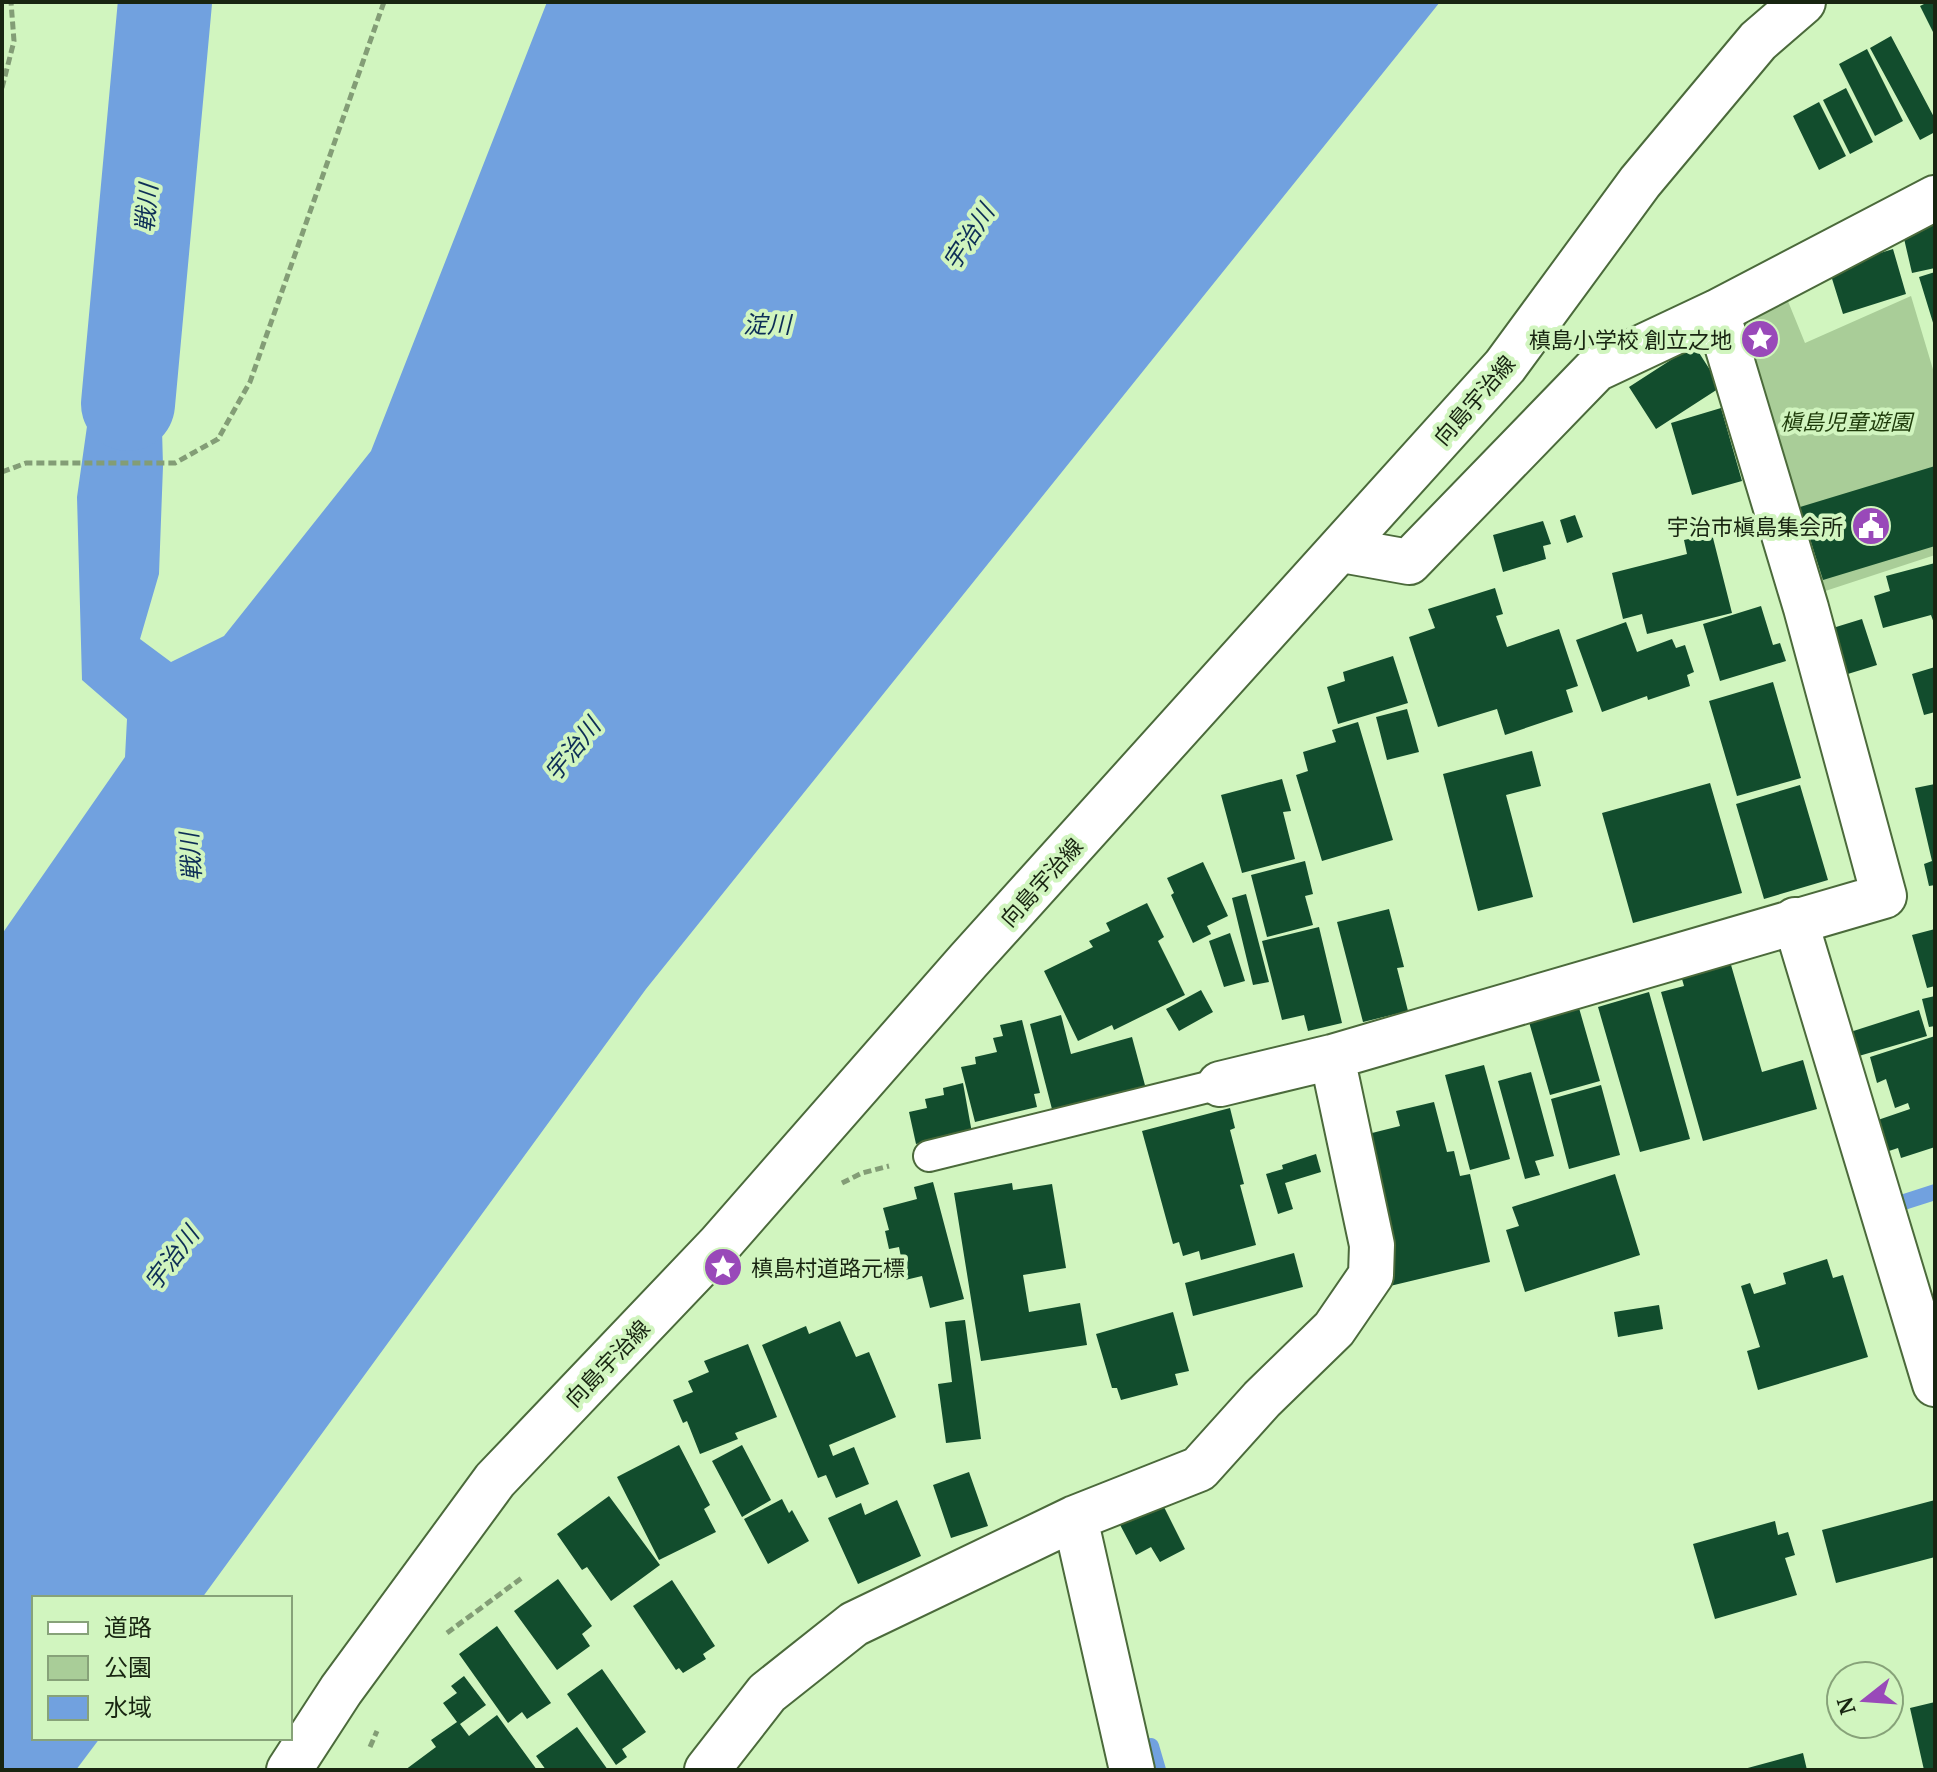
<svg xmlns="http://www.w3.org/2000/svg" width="1937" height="1772" viewBox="0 0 1937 1772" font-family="'PT Serif','Noto Sans JP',serif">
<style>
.green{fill:#a9cd98}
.water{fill:#71a1df}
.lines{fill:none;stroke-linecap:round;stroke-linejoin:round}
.stream{stroke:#71a1df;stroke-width:16}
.river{stroke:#71a1df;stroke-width:94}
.building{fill:#124d2d}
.service-casing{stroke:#4b6a3b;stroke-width:34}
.minor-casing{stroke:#4b6a3b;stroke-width:48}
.secondary-casing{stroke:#4b6a3b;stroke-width:48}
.path{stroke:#839d76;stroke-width:5;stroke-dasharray:8 4;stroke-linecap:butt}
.service{stroke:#fff;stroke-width:30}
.minor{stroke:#fff;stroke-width:44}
.secondary{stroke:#fff;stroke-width:44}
.labels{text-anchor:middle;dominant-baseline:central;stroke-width:8;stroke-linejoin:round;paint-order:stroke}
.poi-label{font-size:22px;fill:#182511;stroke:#d1f5bf;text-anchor:end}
.street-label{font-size:22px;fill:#182511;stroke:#d1f5bf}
.park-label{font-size:22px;font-style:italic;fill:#1e3b0a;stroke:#d1f5bf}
.water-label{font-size:24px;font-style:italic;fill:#0d2e56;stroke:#d1f5bf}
</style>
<rect width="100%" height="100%" fill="#d1f5bf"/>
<!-- green -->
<path class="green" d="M 1783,289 L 1805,343 L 1911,296 L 1935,376 L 1935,555 L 1807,597 L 1724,316 Z"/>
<!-- water -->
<path class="water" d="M 547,2 L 1440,2 L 646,989 L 202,1598 L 34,1598 L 34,1738 L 100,1738 L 76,1770 L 2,1770 L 2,934 L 125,757 L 127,719 L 82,680 L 77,497 L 91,398 L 130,276 L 147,275 L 161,393 L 163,466 L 159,574 L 140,639 L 171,662 L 224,636 L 371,451 Z"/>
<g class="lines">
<!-- stream -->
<path class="stream" d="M 1904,1202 L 1935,1192
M 1151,1746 L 1158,1770"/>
<!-- river -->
<path class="river" d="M 128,404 L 165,2"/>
</g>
<!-- building -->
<path class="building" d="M 1928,2 L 1935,2 L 1935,36 L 1920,6 Z
M 1891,36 L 1935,119 L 1935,132 L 1920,140 L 1870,48 Z
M 1867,49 L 1903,121 L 1875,136 L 1839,64 Z
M 1846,88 L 1873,142 L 1850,154 L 1823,100 Z
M 1819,102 L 1846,156 L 1819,170 L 1793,116 Z
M 1935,224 L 1935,268 L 1912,273 L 1902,230 Z
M 1893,249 L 1906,294 L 1843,314 L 1829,269 Z
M 1935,272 L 1935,326 L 1934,326 L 1919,277 Z
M 1694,345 L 1721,387 L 1656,429 L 1629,387 Z
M 1721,408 L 1742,481 L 1692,495 L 1671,423 Z
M 1935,466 L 1935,546 L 1823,580 L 1800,507 Z
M 1575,515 L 1583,537 L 1567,543 L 1560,520 Z
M 1543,521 L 1551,544 L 1543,546 L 1546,559 L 1503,572 L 1493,535 Z
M 1712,534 L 1732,613 L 1647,634 L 1642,614 L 1623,619 L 1612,573 L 1687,554 L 1684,540 Z
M 1935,563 L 1935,626 L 1931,615 L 1883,628 L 1874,596 L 1890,591 L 1886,576 Z
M 1495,588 L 1503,614 L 1496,616 L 1507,647 L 1559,629 L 1578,686 L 1566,690 L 1573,712 L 1505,735 L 1497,709 L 1438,727 L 1409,637 L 1435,628 L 1428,609 Z
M 1761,606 L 1773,645 L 1780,643 L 1786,661 L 1720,681 L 1703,624 Z
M 1862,619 L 1877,665 L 1838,677 L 1823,631 Z
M 1626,622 L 1637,652 L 1672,639 L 1676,648 L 1685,645 L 1694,672 L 1687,675 L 1690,686 L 1648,700 L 1647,696 L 1602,712 L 1576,640 Z
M 1393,656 L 1408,703 L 1338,724 L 1327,687 L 1345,681 L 1343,672 Z
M 1935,667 L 1935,712 L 1924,715 L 1912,674 Z
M 1773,682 L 1801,778 L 1737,796 L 1709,701 Z
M 1407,709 L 1419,752 L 1387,760 L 1376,717 Z
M 1358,722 L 1393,840 L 1322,861 L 1296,775 L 1308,771 L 1303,752 L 1336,742 L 1332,730 Z
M 1532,751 L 1541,786 L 1506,795 L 1533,897 L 1478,911 L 1443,774 Z
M 1282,779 L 1291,811 L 1283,812 L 1295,859 L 1242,873 L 1221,795 Z
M 1710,783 L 1742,893 L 1633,923 L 1602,813 Z
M 1935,784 L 1935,885 L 1929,886 L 1924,864 L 1932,861 L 1915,788 Z
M 1800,785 L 1828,880 L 1764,899 L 1736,804 Z
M 1305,861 L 1313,894 L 1305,896 L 1313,925 L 1267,937 L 1251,875 Z
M 1203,862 L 1228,916 L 1207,926 L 1211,934 L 1193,943 L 1171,895 L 1174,893 L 1167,878 Z
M 1246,894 L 1269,982 L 1253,985 L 1232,898 Z
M 1147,903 L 1164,937 L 1158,941 L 1185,995 L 1114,1030 L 1112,1025 L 1078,1041 L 1044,971 L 1093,947 L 1089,941 L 1110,931 L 1106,923 Z
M 1389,909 L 1404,967 L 1397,968 L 1408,1011 L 1363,1022 L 1337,922 Z
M 1319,927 L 1342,1023 L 1308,1031 L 1304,1015 L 1282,1020 L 1262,941 Z
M 1935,929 L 1935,986 L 1927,988 L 1912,935 Z
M 1230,933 L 1245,981 L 1224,987 L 1209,941 Z
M 1729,958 L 1762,1072 L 1803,1060 L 1817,1109 L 1703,1141 L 1661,992 L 1684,986 L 1680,972 Z
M 1201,990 L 1213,1012 L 1179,1031 L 1166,1009 Z
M 1649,992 L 1690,1139 L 1640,1152 L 1598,1007 Z
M 1935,996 L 1935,1026 L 1929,1027 L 1922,999 Z
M 1579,1008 L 1600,1081 L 1550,1095 L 1529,1022 Z
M 1919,1010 L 1927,1036 L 1852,1058 L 1844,1034 Z
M 1061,1015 L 1071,1054 L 1132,1037 L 1146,1089 L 1053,1113 L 1030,1024 Z
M 1022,1020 L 1040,1093 L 1034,1094 L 1037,1107 L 975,1122 L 961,1067 L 976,1064 L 975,1057 L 997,1052 L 993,1038 L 1003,1036 L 1000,1025 Z
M 1935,1036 L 1935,1147 L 1901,1158 L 1898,1148 L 1883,1153 L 1872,1122 L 1910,1109 L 1908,1103 L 1895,1108 L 1886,1079 L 1877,1083 L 1870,1057 Z
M 1484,1065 L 1510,1159 L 1470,1170 L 1445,1075 Z
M 1531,1072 L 1554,1156 L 1535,1161 L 1540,1175 L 1525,1179 L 1498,1081 Z
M 963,1083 L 972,1133 L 916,1144 L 909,1112 L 927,1108 L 925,1099 L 944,1095 L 943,1088 Z
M 1601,1085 L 1620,1155 L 1569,1169 L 1551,1099 Z
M 1434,1102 L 1447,1152 L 1454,1151 L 1460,1176 L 1470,1174 L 1490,1262 L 1390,1286 L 1364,1135 L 1400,1126 L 1396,1111 Z
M 1230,1108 L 1235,1128 L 1230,1130 L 1244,1184 L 1240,1185 L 1256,1245 L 1201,1260 L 1199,1251 L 1183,1256 L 1179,1242 L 1173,1244 L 1142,1131 Z
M 1316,1154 L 1321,1172 L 1285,1183 L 1293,1209 L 1278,1214 L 1266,1174 L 1283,1169 L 1282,1165 Z
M 1615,1174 L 1640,1255 L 1525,1292 L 1506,1230 L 1519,1226 L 1512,1207 Z
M 933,1182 L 964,1299 L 930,1308 L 922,1276 L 901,1281 L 895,1258 L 901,1257 L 899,1247 L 889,1249 L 885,1231 L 889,1230 L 883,1208 L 917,1199 L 914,1187 Z
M 1012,1183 L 1013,1190 L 1052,1184 L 1066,1268 L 1023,1275 L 1029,1312 L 1080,1303 L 1087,1345 L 981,1361 L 954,1193 Z
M 1294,1253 L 1303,1287 L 1193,1316 L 1185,1283 Z
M 1827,1259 L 1833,1278 L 1843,1275 L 1868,1357 L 1758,1390 L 1747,1351 L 1760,1347 L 1741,1286 L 1750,1283 L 1754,1294 L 1786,1284 L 1783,1273 Z
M 1659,1305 L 1663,1329 L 1618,1337 L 1614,1312 Z
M 1173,1312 L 1189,1371 L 1175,1374 L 1178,1385 L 1121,1400 L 1117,1388 L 1112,1388 L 1096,1334 Z
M 965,1320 L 981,1439 L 946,1443 L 938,1384 L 952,1382 L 945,1322 Z
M 840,1321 L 856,1357 L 869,1352 L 896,1417 L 829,1445 L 833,1456 L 854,1447 L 869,1484 L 836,1498 L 826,1475 L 818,1478 L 762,1345 L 806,1326 L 809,1334 Z
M 748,1344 L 777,1417 L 735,1433 L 738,1439 L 700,1454 L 687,1421 L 683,1423 L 673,1400 L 693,1392 L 688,1381 L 709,1372 L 704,1361 Z
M 679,1445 L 710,1505 L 704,1509 L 716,1532 L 659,1560 L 617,1477 Z
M 742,1445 L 771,1500 L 742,1517 L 712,1461 Z
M 969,1472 L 988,1526 L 951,1538 L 933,1485 Z
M 609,1496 L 660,1565 L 611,1601 L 587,1567 L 582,1570 L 557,1534 Z
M 782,1499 L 789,1513 L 792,1510 L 809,1541 L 768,1564 L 744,1519 Z
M 1160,1499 L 1185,1549 L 1160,1562 L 1151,1547 L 1136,1555 L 1118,1521 Z
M 897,1500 L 921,1556 L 858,1584 L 828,1518 L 861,1503 L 865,1515 Z
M 1935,1500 L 1935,1557 L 1836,1583 L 1822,1530 Z
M 1775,1521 L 1778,1535 L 1788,1532 L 1795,1555 L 1785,1558 L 1797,1595 L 1715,1619 L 1693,1544 Z
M 558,1579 L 592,1626 L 582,1634 L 590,1646 L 557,1670 L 514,1611 Z
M 672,1580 L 715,1646 L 703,1654 L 706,1659 L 683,1673 L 679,1668 L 676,1670 L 633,1606 Z
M 497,1626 L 551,1703 L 527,1719 L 522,1712 L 508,1723 L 459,1654 Z
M 602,1669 L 646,1732 L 622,1749 L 627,1757 L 616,1765 L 567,1694 Z
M 464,1676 L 486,1705 L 460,1724 L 469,1736 L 497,1715 L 537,1770 L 405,1770 L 436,1747 L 431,1740 L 457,1722 L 443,1703 L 457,1693 L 451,1686 Z
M 1935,1702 L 1935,1770 L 1924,1770 L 1910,1708 Z
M 577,1727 L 608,1770 L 546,1770 L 536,1756 Z
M 1803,1753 L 1807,1770 L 1744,1770 L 1744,1769 Z"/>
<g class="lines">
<defs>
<path id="service" d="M 929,1156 L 1220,1084"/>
<path id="minor" d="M 1342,550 L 1409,562 L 1596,369 L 1717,312 L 1935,198
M 1795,920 L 1935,1384
M 1220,1084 L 1332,1057 L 1884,896 L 1806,608 L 1717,312
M 1075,1518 L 1132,1770
M 707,1770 L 767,1693 L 854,1624 L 1075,1518 L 1199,1469 L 1262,1399 L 1334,1329 L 1371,1275 L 1372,1245 L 1332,1057"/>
<path id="secondary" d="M 289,1770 L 341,1690 L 495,1480 L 719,1245 L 968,961 L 1505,366 L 1640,182 L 1758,41 L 1803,2"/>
</defs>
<!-- service casing -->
<use href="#service" class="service-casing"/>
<!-- minor casing -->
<use href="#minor" class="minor-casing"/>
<!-- secondary casing -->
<use href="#secondary" class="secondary-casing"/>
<!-- path -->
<path class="path" d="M 2,88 L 14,41 L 11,2
M 2,472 L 26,463 L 175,463 L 218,439 L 250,382 L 384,2
M 842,1183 L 862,1173 L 889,1166
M 447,1633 L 523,1577
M 370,1747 L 377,1731"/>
<!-- service -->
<use href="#service" class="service"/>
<!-- minor -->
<use href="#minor" class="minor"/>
<!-- secondary -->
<use href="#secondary" class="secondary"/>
</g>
<!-- icons -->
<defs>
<symbol id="sight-disc" viewBox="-11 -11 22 22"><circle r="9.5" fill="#9949b9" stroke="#d1f5bf"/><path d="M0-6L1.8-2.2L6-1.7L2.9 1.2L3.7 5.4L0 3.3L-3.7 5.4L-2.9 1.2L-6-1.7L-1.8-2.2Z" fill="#fff"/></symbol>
<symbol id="civic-disc" viewBox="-11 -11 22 22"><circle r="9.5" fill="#9949b9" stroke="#d1f5bf"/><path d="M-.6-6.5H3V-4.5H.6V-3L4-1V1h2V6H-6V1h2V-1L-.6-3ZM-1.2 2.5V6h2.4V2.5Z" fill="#fff"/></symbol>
</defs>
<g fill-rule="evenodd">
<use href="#sight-disc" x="1738" y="317" width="44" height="44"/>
<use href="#civic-disc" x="1849" y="504" width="44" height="44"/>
<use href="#sight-disc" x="701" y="1245" width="44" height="44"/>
</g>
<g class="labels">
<!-- poi labels -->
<g class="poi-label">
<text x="1732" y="339">槙島小学校 創立之地</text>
<text x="1843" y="526">宇治市槇島集会所</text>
<text x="751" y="1267" text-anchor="start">槙島村道路元標</text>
</g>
<!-- street labels -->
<g class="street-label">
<text transform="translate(1474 400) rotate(-49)">向島宇治線</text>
<text transform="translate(1041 882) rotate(-48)">向島宇治線</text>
<text transform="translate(607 1363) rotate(-46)">向島宇治線</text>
</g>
<!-- park labels -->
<g class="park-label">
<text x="1846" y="421">槇島児童遊園</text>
</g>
<!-- water labels -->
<g class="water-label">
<text transform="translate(146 208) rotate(-85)">戦川</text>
<text transform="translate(968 237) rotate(-57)">宇治川</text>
<text x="767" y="324">淀川</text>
<text transform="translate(572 749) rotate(-51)">宇治川</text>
<text transform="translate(190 857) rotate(-94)">戦川</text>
<text transform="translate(171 1258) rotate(-53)">宇治川</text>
</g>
</g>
<!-- border -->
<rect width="1937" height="1772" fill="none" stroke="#182511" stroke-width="8"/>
<!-- legend -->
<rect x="32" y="1596" width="260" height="144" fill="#d1f5bf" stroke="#87a279" stroke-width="2"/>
<rect x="48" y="1622" width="40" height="12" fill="#ffffff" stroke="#87a279" stroke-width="2"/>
<text x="104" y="1636" font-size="24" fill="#182511">道路</text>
<rect x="48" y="1656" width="40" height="24" fill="#a9cd98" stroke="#87a279" stroke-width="2"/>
<text x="104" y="1676" font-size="24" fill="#182511">公園</text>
<rect x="48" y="1696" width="40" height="24" fill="#71a1df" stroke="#87a279" stroke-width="2"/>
<text x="104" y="1716" font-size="24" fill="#182511">水域</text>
<!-- north arrow -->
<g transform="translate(1865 1700) rotate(253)"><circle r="38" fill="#d1f5bf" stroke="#87a279" stroke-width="2"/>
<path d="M0-6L14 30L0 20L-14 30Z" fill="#9949b9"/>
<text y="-12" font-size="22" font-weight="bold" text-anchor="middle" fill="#182511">N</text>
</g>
</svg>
